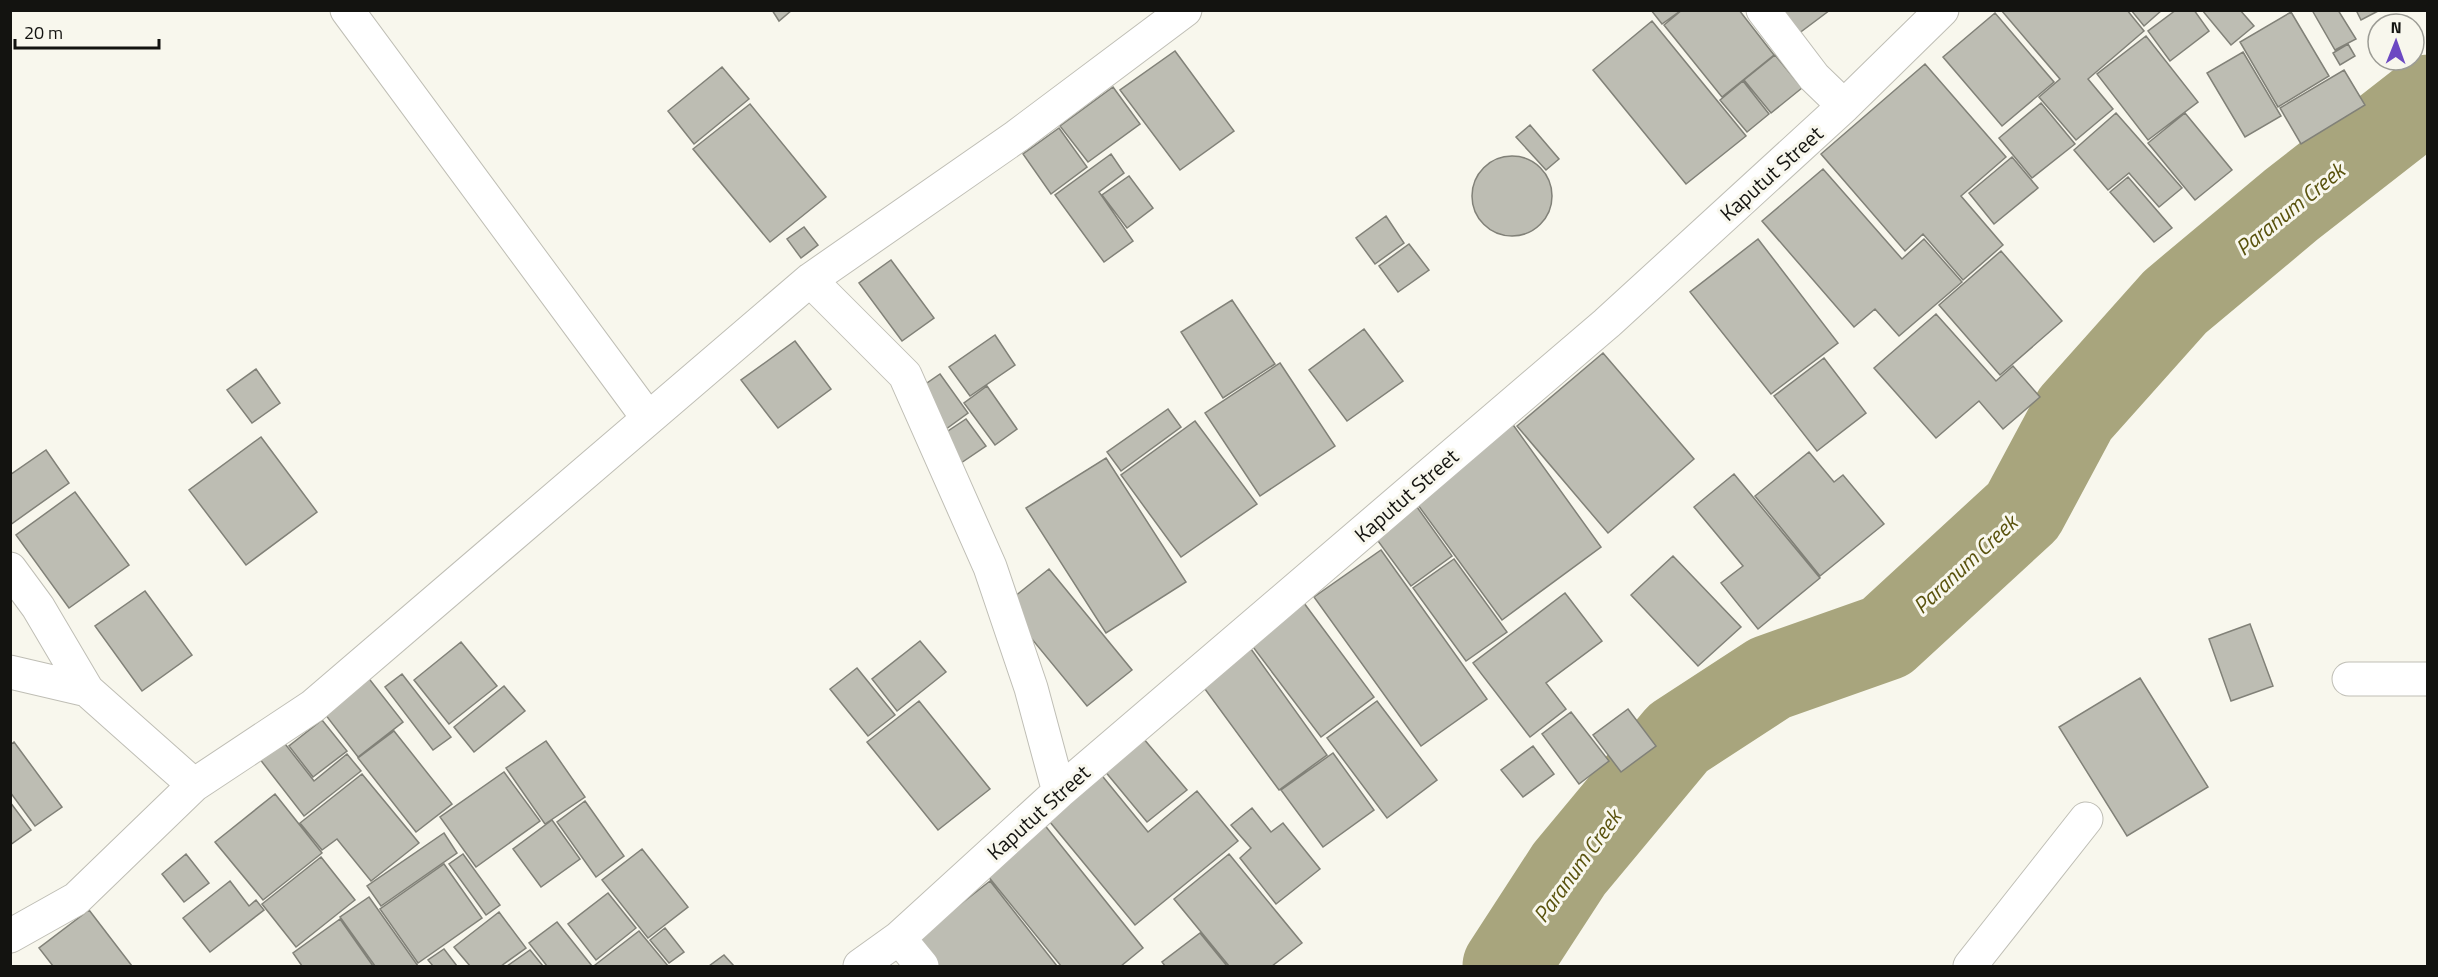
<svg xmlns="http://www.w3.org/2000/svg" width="2438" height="977" viewBox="0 0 2438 977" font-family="'Titillium Web',sans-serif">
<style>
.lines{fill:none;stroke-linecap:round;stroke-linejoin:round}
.river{stroke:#a8a57d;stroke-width:87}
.building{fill:#bdbdb3;stroke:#818178;stroke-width:1.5}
.minor-casing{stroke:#bfbeb5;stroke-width:35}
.minor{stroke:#fff;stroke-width:33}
.labels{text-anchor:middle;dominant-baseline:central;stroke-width:6;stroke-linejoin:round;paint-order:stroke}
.street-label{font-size:21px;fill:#131310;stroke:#f8f7ed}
.water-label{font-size:22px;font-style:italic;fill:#59520d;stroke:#f8f7ed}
</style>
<rect width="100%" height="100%" fill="#f8f7ed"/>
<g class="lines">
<!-- river -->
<path class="river" d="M 1506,966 L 1569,869 L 1678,738 L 1770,678 L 1886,637 L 2023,511 L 2075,414 L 2175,302 L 2291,205 L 2428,98"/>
</g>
<!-- building -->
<path class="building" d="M 772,10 L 792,10 L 779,21 Z
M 1651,10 L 1680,10 L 1680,11 L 1662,24 Z
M 1682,10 L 1739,10 L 1774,55 L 1722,97 L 1664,25 Z
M 1780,10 L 1830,10 L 1798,34 Z
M 2001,10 L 2127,10 L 2144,31 L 2088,79 L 2113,109 L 2076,140 L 2039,97 L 2060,79 Z
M 2131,10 L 2162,10 L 2144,26 Z
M 2176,10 L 2194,10 L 2209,31 L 2170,61 L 2148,31 Z
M 2202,10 L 2240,10 L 2254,26 L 2231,45 Z
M 2312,10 L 2338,10 L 2356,39 L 2335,50 Z
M 2356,10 L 2380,10 L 2361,20 Z
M 2291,12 L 2329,76 L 2278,107 L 2240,42 Z
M 1995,13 L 2054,82 L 2002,126 L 1943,57 Z
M 1652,21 L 1746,136 L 1686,184 L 1593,70 Z
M 2146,36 L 2198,102 L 2148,140 L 2097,74 Z
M 2348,44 L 2355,56 L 2340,65 L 2333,53 Z
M 1175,51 L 1234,131 L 1180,170 L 1120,90 Z
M 2243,52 L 2281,116 L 2245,137 L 2207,73 Z
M 1775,55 L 1802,88 L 1771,113 L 1744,80 Z
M 1925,64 L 2006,157 L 1961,196 L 2003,245 L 1963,280 L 1923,234 L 1905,251 L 1821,154 Z
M 722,67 L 749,99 L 694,144 L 668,111 Z
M 2344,70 L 2365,105 L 2301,144 L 2280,108 Z
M 1743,81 L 1769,114 L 1747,132 L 1720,100 Z
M 1113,87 L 1140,124 L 1088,162 L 1060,126 Z
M 2041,103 L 2075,144 L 2032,178 L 1999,138 Z
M 750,104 L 826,197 L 770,242 L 693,149 Z
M 2116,113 L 2182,188 L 2159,207 L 2129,173 L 2108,190 L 2074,150 Z
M 2185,113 L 2232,170 L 2195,200 L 2148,143 Z
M 1530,125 L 1559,159 L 1546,170 L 1516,137 Z
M 1059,128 L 1087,167 L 1051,194 L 1023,154 Z
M 1111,154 L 1124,173 L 1099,192 L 1133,241 L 1104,262 L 1055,195 Z
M1472 196a40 40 0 1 1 80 0a40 40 0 1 1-80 0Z
M 2012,157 L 2038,188 L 1994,224 L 1969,193 Z
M 1823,169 L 1902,259 L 1924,239 L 1962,282 L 1899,336 L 1875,309 L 1854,327 L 1762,221 Z
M 1129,176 L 1153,208 L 1127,228 L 1102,195 Z
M 2128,177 L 2172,228 L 2154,242 L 2110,192 Z
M 1386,216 L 1404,243 L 1375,264 L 1356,238 Z
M 804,227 L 818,245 L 801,258 L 787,239 Z
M 1758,239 L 1838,343 L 1771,394 L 1690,292 Z
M 1409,244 L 1429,270 L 1398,292 L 1379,266 Z
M 2001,251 L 2062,321 L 2000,375 L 1939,305 Z
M 891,260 L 934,318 L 902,341 L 859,283 Z
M 1232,300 L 1275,364 L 1223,398 L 1181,332 Z
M 1936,314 L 1996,381 L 2013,366 L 2040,397 L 2003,429 L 1979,401 L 1936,438 L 1874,368 Z
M 1364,329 L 1403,381 L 1347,421 L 1309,370 Z
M 995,335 L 1015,365 L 970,396 L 949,367 Z
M 795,341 L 831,389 L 778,428 L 741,380 Z
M 1603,353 L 1694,459 L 1608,533 L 1517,426 Z
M 1824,358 L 1866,413 L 1817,451 L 1774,396 Z
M 1280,363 L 1335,446 L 1260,496 L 1205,413 Z
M 256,369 L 280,403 L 252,423 L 227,390 Z
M 940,374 L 968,413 L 942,432 L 914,392 Z
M 987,386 L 1017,429 L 995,445 L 964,403 Z
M 1168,409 L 1181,427 L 1121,471 L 1107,452 Z
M 966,419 L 986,446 L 958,465 L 939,437 Z
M 1195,421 L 1257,504 L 1181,557 L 1121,475 Z
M 1511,422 L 1601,547 L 1502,620 L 1410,494 Z
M 261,437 L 317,512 L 246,565 L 189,490 Z
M 46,450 L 69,483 L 10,525 L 10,475 Z
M 1809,452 L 1834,482 L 1843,475 L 1884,524 L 1820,576 L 1755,496 Z
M 1106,458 L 1186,582 L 1106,633 L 1026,508 Z
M 1734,474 L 1820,578 L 1758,629 L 1721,583 L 1743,566 L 1694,507 Z
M 75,492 L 129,565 L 69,608 L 16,535 Z
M 1412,500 L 1452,556 L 1411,586 L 1370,530 Z
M 1381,550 L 1487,699 L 1421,746 L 1314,597 Z
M 1673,556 L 1741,627 L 1698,666 L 1631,595 Z
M 1454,559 L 1507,632 L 1466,661 L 1413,588 Z
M 1049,569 L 1132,670 L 1087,706 L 1004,605 Z
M 145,591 L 192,655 L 142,691 L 95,626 Z
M 1565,593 L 1602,641 L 1546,683 L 1566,709 L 1530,737 L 1473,663 Z
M 1298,595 L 1374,697 L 1321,737 L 1244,635 Z
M 2250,624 L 2273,686 L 2231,701 L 2209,639 Z
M 920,641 L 946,672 L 897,711 L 872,679 Z
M 461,642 L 497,686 L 449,724 L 414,680 Z
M 1251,649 L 1327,755 L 1279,790 L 1202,685 Z
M 857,668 L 895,715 L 868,736 L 830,689 Z
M 363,671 L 403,722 L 358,757 L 318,705 Z
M 402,674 L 451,737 L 433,750 L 385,687 Z
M 2140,678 L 2208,787 L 2127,836 L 2059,727 Z
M 504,686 L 525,711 L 474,752 L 454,727 Z
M 919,701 L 990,789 L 938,830 L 867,742 Z
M 1377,701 L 1437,780 L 1387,818 L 1327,738 Z
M 1628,709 L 1656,746 L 1621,772 L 1593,735 Z
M 1571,712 L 1609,761 L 1579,784 L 1542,734 Z
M 322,720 L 347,751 L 313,777 L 289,746 Z
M 394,731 L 452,804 L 416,832 L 358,758 Z
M 1143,738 L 1187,790 L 1147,822 L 1104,770 Z
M 282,740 L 314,781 L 347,754 L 361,771 L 304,816 L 259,758 Z
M 546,741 L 585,797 L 545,824 L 506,768 Z
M 14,742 L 62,807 L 35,826 L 10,792 L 10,745 Z
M 1533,746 L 1554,774 L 1523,797 L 1501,770 Z
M 1333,753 L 1374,810 L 1323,847 L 1281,790 Z
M 504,772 L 540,821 L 476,867 L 440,817 Z
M 1099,772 L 1148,832 L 1197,791 L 1238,841 L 1135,925 L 1045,816 Z
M 362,774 L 419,843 L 371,881 L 337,839 L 322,850 L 300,823 Z
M 275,794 L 322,853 L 263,900 L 215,842 Z
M 585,801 L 624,856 L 596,877 L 557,822 Z
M 10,802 L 31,830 L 10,845 Z
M 1252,808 L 1271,832 L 1283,823 L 1320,869 L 1276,904 L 1240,858 L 1251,848 L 1231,825 Z
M 552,820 L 580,859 L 541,887 L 513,849 Z
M 1043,823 L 1143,948 L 1121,966 L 1061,966 L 983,870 Z
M 444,833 L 457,853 L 381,906 L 367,886 Z
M 642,849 L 688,907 L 648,938 L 602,880 Z
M 186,854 L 209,883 L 184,902 L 162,874 Z
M 463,854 L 500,905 L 486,915 L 449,864 Z
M 1229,854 L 1302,943 L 1272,966 L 1229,966 L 1174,899 Z
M 321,857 L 355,900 L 296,947 L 262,904 Z
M 444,864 L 482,918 L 418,963 L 380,909 Z
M 230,881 L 249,906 L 256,900 L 264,910 L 210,952 L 183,918 Z
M 990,881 L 1057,966 L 929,966 L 910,944 Z
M 608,893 L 636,928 L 596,960 L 568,924 Z
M 369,897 L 418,966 L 375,966 L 340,917 Z
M 89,910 L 132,966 L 53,966 L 39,948 Z
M 499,912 L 526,948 L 501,966 L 470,966 L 454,947 Z
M 340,919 L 373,966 L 302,966 L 293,953 Z
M 557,922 L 592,966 L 547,966 L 529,943 Z
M 665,928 L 684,952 L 669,963 L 650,940 Z
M 639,931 L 668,966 L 597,966 L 595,965 Z
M 1200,933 L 1227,966 L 1165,966 L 1162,962 Z
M 444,949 L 457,966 L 433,966 L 428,960 Z
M 530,950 L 543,966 L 507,966 Z
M 724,955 L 734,966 L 709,966 Z"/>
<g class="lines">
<defs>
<path id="minor" d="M 347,10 L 648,418
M 1763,10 L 1814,77 L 1844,106
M 810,280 L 905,375 L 990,567 L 1031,688 L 1059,792
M 10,569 L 38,607 L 87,690 L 194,785
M 10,672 L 87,690
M 2349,679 L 2428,679
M 10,936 L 76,899 L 194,785 L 313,706 L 810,280 L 1017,136 L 1185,10
M 899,938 L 922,966
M 860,966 L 899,938 L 1059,792 L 1607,323 L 1844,106 L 1942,10
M 1970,966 L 2086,819"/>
</defs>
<!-- minor casing -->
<use href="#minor" class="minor-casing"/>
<!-- minor -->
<use href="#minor" class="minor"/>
</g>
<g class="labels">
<!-- street labels -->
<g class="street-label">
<text transform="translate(1771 173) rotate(-42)">Kaputut Street</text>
<text transform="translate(1406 495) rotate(-41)">Kaputut Street</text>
<text transform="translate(1038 812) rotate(-42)">Kaputut Street</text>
</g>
<!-- water labels -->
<g class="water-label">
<text transform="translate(2290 209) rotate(-39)">Paranum Creek</text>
<text transform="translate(1965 564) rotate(-43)">Paranum Creek</text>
<text transform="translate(1577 866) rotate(-54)">Paranum Creek</text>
</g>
</g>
<!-- border -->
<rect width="2438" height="977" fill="none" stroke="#131310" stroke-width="24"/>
<!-- north arrow -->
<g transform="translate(2396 42) rotate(1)"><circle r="28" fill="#f8f7ed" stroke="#9c9c95" stroke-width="1.5"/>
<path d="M0-4.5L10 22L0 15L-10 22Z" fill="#6c49c2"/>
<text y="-9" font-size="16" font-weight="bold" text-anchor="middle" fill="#131310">N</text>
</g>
<!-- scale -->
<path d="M15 39v9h144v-9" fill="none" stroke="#131310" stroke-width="3"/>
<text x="24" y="39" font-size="18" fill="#131310" stroke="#f8f7ed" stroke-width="4.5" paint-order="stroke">20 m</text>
</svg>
